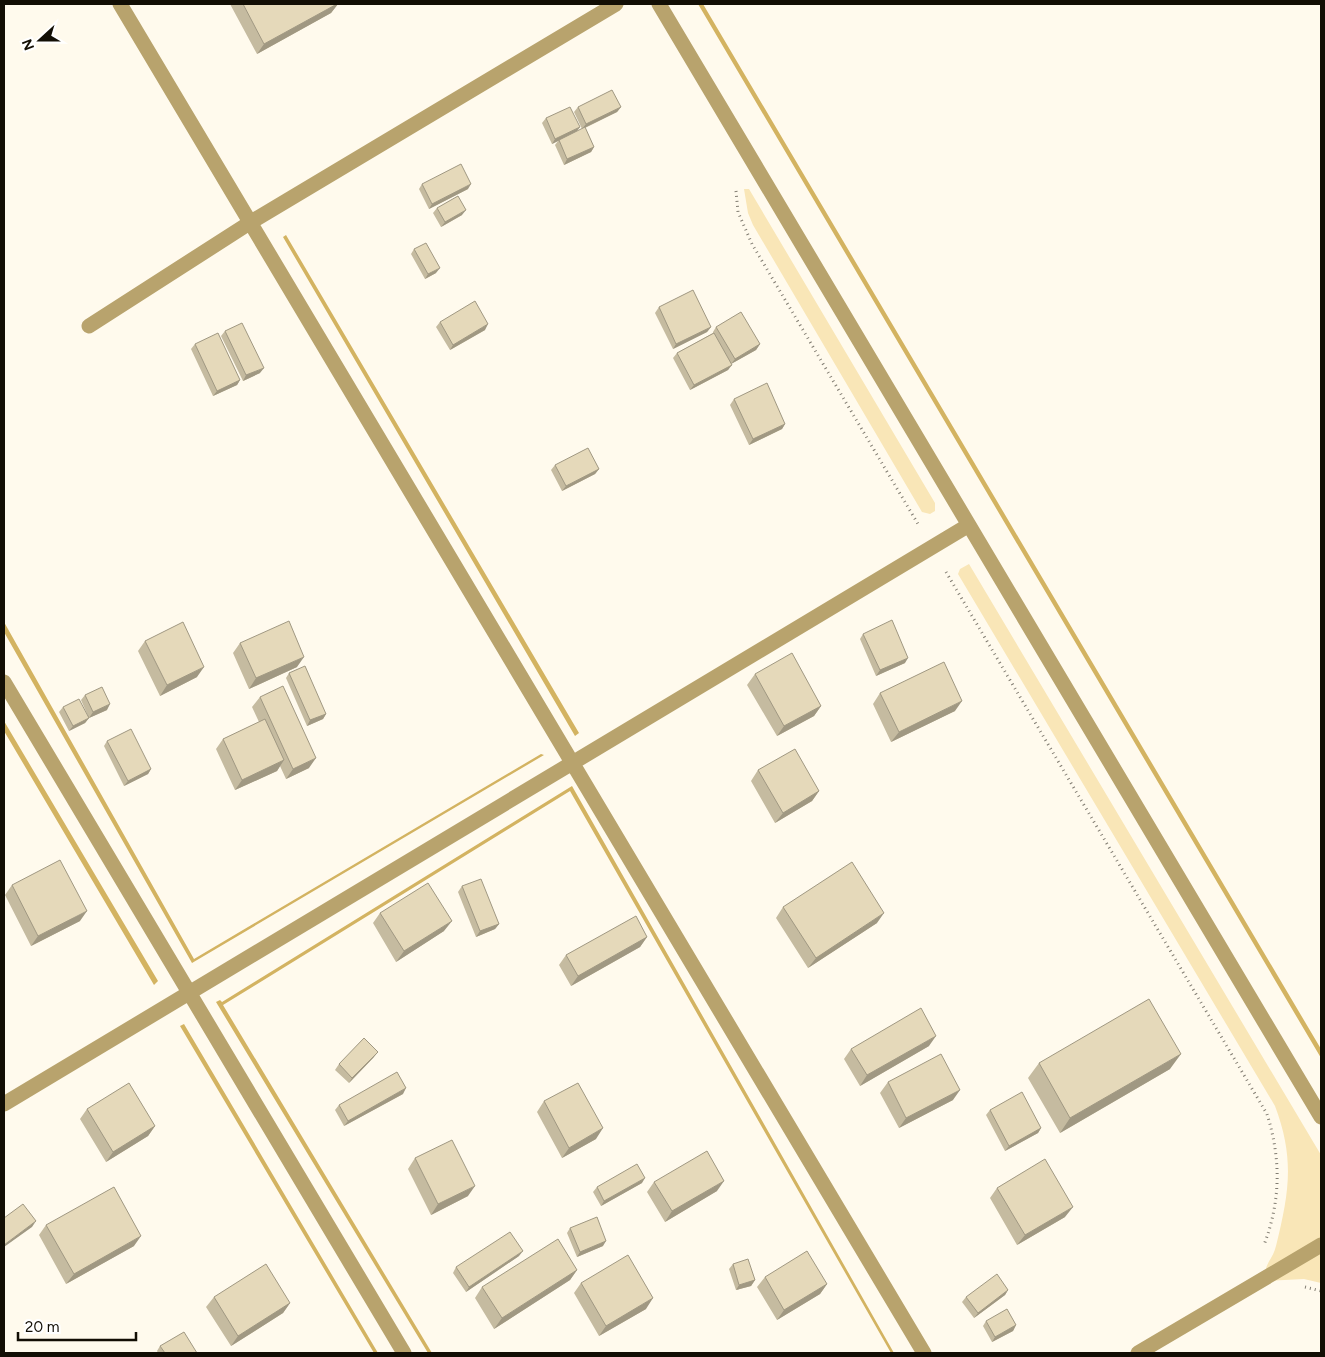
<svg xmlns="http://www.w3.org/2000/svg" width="1325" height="1357" viewBox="0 0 1325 1357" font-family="Figtree,sans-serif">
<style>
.green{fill:#f9e6b7}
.water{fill:#d3b361}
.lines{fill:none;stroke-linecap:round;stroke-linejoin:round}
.path{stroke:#827d72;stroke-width:3;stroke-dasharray:1 4;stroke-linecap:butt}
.street{stroke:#b8a36d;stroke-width:15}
.wall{fill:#c5bba0}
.shaded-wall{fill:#a09882}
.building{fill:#e5d9ba;stroke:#a09882}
</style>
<rect width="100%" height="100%" fill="#fffaed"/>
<!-- green -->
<path class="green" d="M 744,189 L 749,189 L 935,503 L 935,511 L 930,514 L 922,512 L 753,225 L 748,213 Z
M 969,564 L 1321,1155 L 1321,1283 L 1304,1279 L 1266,1281 C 1263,1263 1272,1262 1276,1246 C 1289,1193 1295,1159 1275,1106 L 958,574 L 960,569 Z"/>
<!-- water -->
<path class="water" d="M 698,4 L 703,4 L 1321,1049 L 1321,1058 Z
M 286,235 L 579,733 L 575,736 L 283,237 Z
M 4,622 L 194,959 L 541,754 L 544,755 L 192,963 L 4,632 Z
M 4,721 L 158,981 L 154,985 L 4,731 Z
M 572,786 L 894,1353 L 891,1353 L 570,791 L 223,1005 L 432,1353 L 428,1353 L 216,1002 L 220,1000 L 222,1002 Z
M 184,1024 L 378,1353 L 379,1353 L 374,1353 L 180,1026 Z"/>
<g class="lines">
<!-- path -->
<path class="path" d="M 736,191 L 738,212 L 752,244 L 918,524
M 946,572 L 1267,1114 C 1281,1159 1281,1200 1264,1245
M 1305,1287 L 1321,1291"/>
<!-- street -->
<path class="street" d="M 120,4 L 924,1353
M 659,4 L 1321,1117
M 89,326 L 251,222 L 616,4
M 4,682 L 404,1353
M 4,1104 L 969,525
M 1138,1353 L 1321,1245"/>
</g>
<!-- wall -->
<path class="wall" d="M 230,4 L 338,4 L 331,13 L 257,54 Z
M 578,107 L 621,107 L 617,112 L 585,128 L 594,147 L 591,152 L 564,165 L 555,145 L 558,141 L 552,144 L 542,123 L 546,118 L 580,127 L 577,131 L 582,129 L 574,112 Z
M 422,184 L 468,189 L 429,209 L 419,189 Z
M 437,208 L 462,215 L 441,227 L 433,213 Z
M 414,249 L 436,273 L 425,279 L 411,254 Z
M 659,307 L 711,327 L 707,332 L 673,349 L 655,313 Z
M 440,322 L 485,330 L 450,350 L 436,327 Z
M 716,327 L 760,344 L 756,350 L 731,364 L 728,370 L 690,390 L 673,358 L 677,353 L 713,333 L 713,332 Z
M 225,331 L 260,373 L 243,381 L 221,336 Z
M 195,344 L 240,380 L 237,385 L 213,396 L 191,349 Z
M 734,399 L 785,424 L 782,429 L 749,445 L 730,405 Z
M 555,465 L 599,469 L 595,474 L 562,491 L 551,470 Z
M 863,634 L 905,663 L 876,676 L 860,639 Z
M 145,641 L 197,677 L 160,696 L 138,651 Z
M 240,643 L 297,667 L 249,689 L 233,653 Z
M 289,673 L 326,714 L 323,719 L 307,726 L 286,678 Z
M 755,674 L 821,706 L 814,716 L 777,736 L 747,685 Z
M 880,693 L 955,711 L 891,742 L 873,704 Z
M 85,695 L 107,710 L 89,718 L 85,723 L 69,731 L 59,712 L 63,707 L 88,716 L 81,700 Z
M 260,697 L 309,768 L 286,779 L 280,766 L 277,771 L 235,790 L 216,749 L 223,739 L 259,722 L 252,707 Z
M 107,741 L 151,769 L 148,774 L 124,786 L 104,746 Z
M 758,770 L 819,791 L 812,801 L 775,823 L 751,781 Z
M 12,885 L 80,921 L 31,946 L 5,895 Z
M 462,886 L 499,924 L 495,929 L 476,937 L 458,892 Z
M 783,907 L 877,923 L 808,968 L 776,918 Z
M 380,913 L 444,931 L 396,962 L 373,923 Z
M 647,937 L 640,947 L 571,986 L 559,965 L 566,955 Z
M 929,1046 L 860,1086 L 844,1059 L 851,1049 Z
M 374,1057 L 349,1083 L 335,1070 L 339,1064 Z
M 1039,1063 L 1170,1069 L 1060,1133 L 1028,1078 Z
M 888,1082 L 953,1100 L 899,1128 L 880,1093 Z
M 403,1094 L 344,1126 L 335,1110 L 339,1105 Z
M 544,1101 L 596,1139 L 562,1158 L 537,1112 Z
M 87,1109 L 155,1126 L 148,1136 L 106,1162 L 80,1119 Z
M 990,1110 L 1041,1128 L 1038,1133 L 1005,1151 L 986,1115 Z
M 415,1158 L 468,1196 L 431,1215 L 408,1169 Z
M 654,1182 L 717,1191 L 665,1222 L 647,1192 Z
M 642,1183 L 601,1206 L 593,1192 L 597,1187 Z
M 997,1188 L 1065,1217 L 1017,1245 L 990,1198 Z
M 46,1225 L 134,1246 L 66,1284 L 39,1235 Z
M 570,1228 L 603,1246 L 577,1257 L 567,1233 Z
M 519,1256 L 466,1292 L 453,1273 L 456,1267 Z
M 733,1264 L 755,1280 L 751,1286 L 736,1290 L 729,1269 Z
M 577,1270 L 570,1280 L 494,1329 L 475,1298 L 482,1287 Z
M 765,1277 L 827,1284 L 820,1294 L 777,1320 L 757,1287 Z
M 581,1283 L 646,1309 L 599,1336 L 574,1293 Z
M 1008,1290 L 1005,1295 L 974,1318 L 962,1302 L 966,1297 Z
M 214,1297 L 290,1303 L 283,1313 L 231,1346 L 206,1307 Z
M 986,1321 L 1016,1325 L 1013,1331 L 992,1342 L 983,1326 Z
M 160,1346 L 197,1353 L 158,1353 L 157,1351 Z"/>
<!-- shaded-wall -->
<path class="shaded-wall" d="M 337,4 L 338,4 L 331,13 L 257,54 L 264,44 Z
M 621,107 L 617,112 L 582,129 L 586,124 Z
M 580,127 L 576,132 L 552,144 L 555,139 Z
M 594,147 L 591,152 L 564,165 L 567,159 Z
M 471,184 L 468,189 L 429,209 L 432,204 Z
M 466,210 L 462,215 L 441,227 L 445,222 Z
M 440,268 L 436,273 L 425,279 L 428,274 Z
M 488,324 L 485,330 L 450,350 L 453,345 Z
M 711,327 L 707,332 L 673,349 L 676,344 Z
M 760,344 L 756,350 L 731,364 L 735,359 Z
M 732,365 L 728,370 L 690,390 L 694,385 Z
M 264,368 L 260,373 L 243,381 L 246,375 Z
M 240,380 L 237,385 L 213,396 L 217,391 Z
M 785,424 L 782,429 L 749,445 L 753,439 Z
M 599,469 L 595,474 L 562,491 L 566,486 Z
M 304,657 L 297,667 L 249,689 L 256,678 Z
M 908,658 L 905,663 L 876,676 L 880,670 Z
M 204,667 L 197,677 L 160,696 L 167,685 Z
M 962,701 L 955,711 L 891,742 L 899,732 Z
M 110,704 L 107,710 L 89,718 L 85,723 L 69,731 L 73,726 L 89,718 L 93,712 Z
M 821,706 L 814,716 L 777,736 L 784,726 Z
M 326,714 L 323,719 L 307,726 L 310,720 Z
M 316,758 L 309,768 L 286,779 L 293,769 Z
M 284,760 L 277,771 L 235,790 L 242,780 Z
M 151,769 L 148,774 L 124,786 L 128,781 Z
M 819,791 L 812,801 L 775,823 L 783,813 Z
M 87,911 L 80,921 L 31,946 L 38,936 Z
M 884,913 L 877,923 L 808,968 L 816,958 Z
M 452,921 L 444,931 L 396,962 L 404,951 Z
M 499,924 L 495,929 L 476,937 L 480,931 Z
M 647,937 L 640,947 L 571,986 L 578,976 Z
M 936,1036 L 929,1046 L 860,1086 L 867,1075 Z
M 378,1052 L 374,1057 L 349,1083 L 352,1078 Z
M 1181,1054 L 1170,1069 L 1060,1133 L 1070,1118 Z
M 406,1088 L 403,1094 L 344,1126 L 348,1121 Z
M 960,1090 L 953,1100 L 899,1128 L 906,1118 Z
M 155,1126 L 148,1136 L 106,1162 L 113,1152 Z
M 603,1128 L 596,1139 L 562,1158 L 569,1148 Z
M 1041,1128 L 1038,1133 L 1005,1151 L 1009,1146 Z
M 645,1178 L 642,1183 L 601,1206 L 604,1201 Z
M 724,1181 L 717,1191 L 665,1222 L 672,1211 Z
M 475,1186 L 468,1196 L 431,1215 L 438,1204 Z
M 1073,1207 L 1065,1217 L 1017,1245 L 1025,1235 Z
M 36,1221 L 32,1227 L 4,1247 L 4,1245 Z
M 141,1236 L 134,1246 L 66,1284 L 74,1274 Z
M 606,1241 L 603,1246 L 577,1257 L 580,1252 Z
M 523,1251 L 519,1256 L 466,1292 L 469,1287 Z
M 577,1270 L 570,1280 L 494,1329 L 502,1318 Z
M 755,1280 L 751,1286 L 736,1290 L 739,1285 Z
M 827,1284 L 820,1294 L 777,1320 L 784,1310 Z
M 1008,1290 L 1005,1295 L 974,1318 L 978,1313 Z
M 653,1298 L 646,1309 L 599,1336 L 606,1326 Z
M 290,1303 L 283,1313 L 231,1346 L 238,1336 Z
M 1016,1325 L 1013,1331 L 992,1342 L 995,1337 Z"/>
<!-- building -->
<path class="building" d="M 243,4 L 337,4 L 264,44 Z
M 612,90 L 621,107 L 586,124 L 578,107 Z
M 570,107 L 580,127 L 555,139 L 546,118 Z
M 585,127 L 594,147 L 567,159 L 559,140 Z
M 461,164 L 471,184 L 432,204 L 422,184 Z
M 458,196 L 466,210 L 445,222 L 437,208 Z
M 426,243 L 440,268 L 428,274 L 414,249 Z
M 693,290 L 711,327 L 676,344 L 659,307 Z
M 475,301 L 488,324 L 453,345 L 440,322 Z
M 741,312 L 760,344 L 735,359 L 716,327 Z
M 242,323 L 264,368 L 246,375 L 225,331 Z
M 218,333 L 240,380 L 217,391 L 195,344 Z
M 714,333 L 732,365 L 694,385 L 677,353 Z
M 767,383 L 785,424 L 753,439 L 734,399 Z
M 588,448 L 599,469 L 566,486 L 555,465 Z
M 892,620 L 908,658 L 880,670 L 863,634 Z
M 289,621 L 304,657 L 256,678 L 240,643 Z
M 183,622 L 204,667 L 167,685 L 145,641 Z
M 792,653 L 821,706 L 784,726 L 755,674 Z
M 944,662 L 962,701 L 899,732 L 880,693 Z
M 305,666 L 326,714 L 310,720 L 289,673 Z
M 283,686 L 316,758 L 293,769 L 260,697 Z
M 102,687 L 110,704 L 93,712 L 85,695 Z
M 79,699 L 89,718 L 73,726 L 63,707 Z
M 265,719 L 284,760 L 242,780 L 223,739 Z
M 131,729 L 151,769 L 128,781 L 107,741 Z
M 795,749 L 819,791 L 783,813 L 758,770 Z
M 60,860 L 87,911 L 38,936 L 12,885 Z
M 852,862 L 884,913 L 816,958 L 783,907 Z
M 481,879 L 499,924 L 480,931 L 462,886 Z
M 428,883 L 452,921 L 404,951 L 380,913 Z
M 636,916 L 647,937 L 578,976 L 566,955 Z
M 1149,999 L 1181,1054 L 1070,1118 L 1039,1063 Z
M 921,1008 L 936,1036 L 867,1075 L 851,1049 Z
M 364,1038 L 378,1052 L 352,1078 L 339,1064 Z
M 941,1054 L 960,1090 L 906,1118 L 888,1082 Z
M 397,1072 L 406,1088 L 348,1121 L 339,1105 Z
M 129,1083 L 155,1126 L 113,1152 L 87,1109 Z
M 578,1083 L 603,1128 L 569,1148 L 544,1101 Z
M 1022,1092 L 1041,1128 L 1009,1146 L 990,1110 Z
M 452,1140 L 475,1186 L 438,1204 L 415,1158 Z
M 707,1151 L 724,1181 L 672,1211 L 654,1182 Z
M 1045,1159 L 1073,1207 L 1025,1235 L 997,1188 Z
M 637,1164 L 645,1178 L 604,1201 L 597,1187 Z
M 114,1187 L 141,1236 L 74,1274 L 46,1225 Z
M 23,1204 L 36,1221 L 4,1245 L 4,1218 Z
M 597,1217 L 606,1241 L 580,1252 L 570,1228 Z
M 510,1232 L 523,1251 L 469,1287 L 456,1267 Z
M 558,1239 L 577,1270 L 502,1318 L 482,1287 Z
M 807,1251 L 827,1284 L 784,1310 L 765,1277 Z
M 628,1255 L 653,1298 L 606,1326 L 581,1283 Z
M 748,1259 L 755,1280 L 739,1285 L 733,1264 Z
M 266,1264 L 290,1303 L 238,1336 L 214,1297 Z
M 997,1274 L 1008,1290 L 978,1313 L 966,1297 Z
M 1007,1309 L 1016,1325 L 995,1337 L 986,1321 Z
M 184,1332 L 197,1353 L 165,1353 L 160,1346 Z"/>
<!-- border -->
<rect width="1325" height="1357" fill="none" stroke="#120e04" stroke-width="10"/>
<!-- north arrow -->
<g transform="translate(40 40) rotate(249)" stroke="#ffffff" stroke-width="4" paint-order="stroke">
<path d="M0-4L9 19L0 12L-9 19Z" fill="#120e04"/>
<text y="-8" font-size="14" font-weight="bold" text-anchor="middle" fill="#120e04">N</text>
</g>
<!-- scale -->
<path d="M18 1332v8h118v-8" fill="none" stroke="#120e04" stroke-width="2.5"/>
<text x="25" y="1332" font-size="15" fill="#120e04" stroke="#ffffff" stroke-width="4" paint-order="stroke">20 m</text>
</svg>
